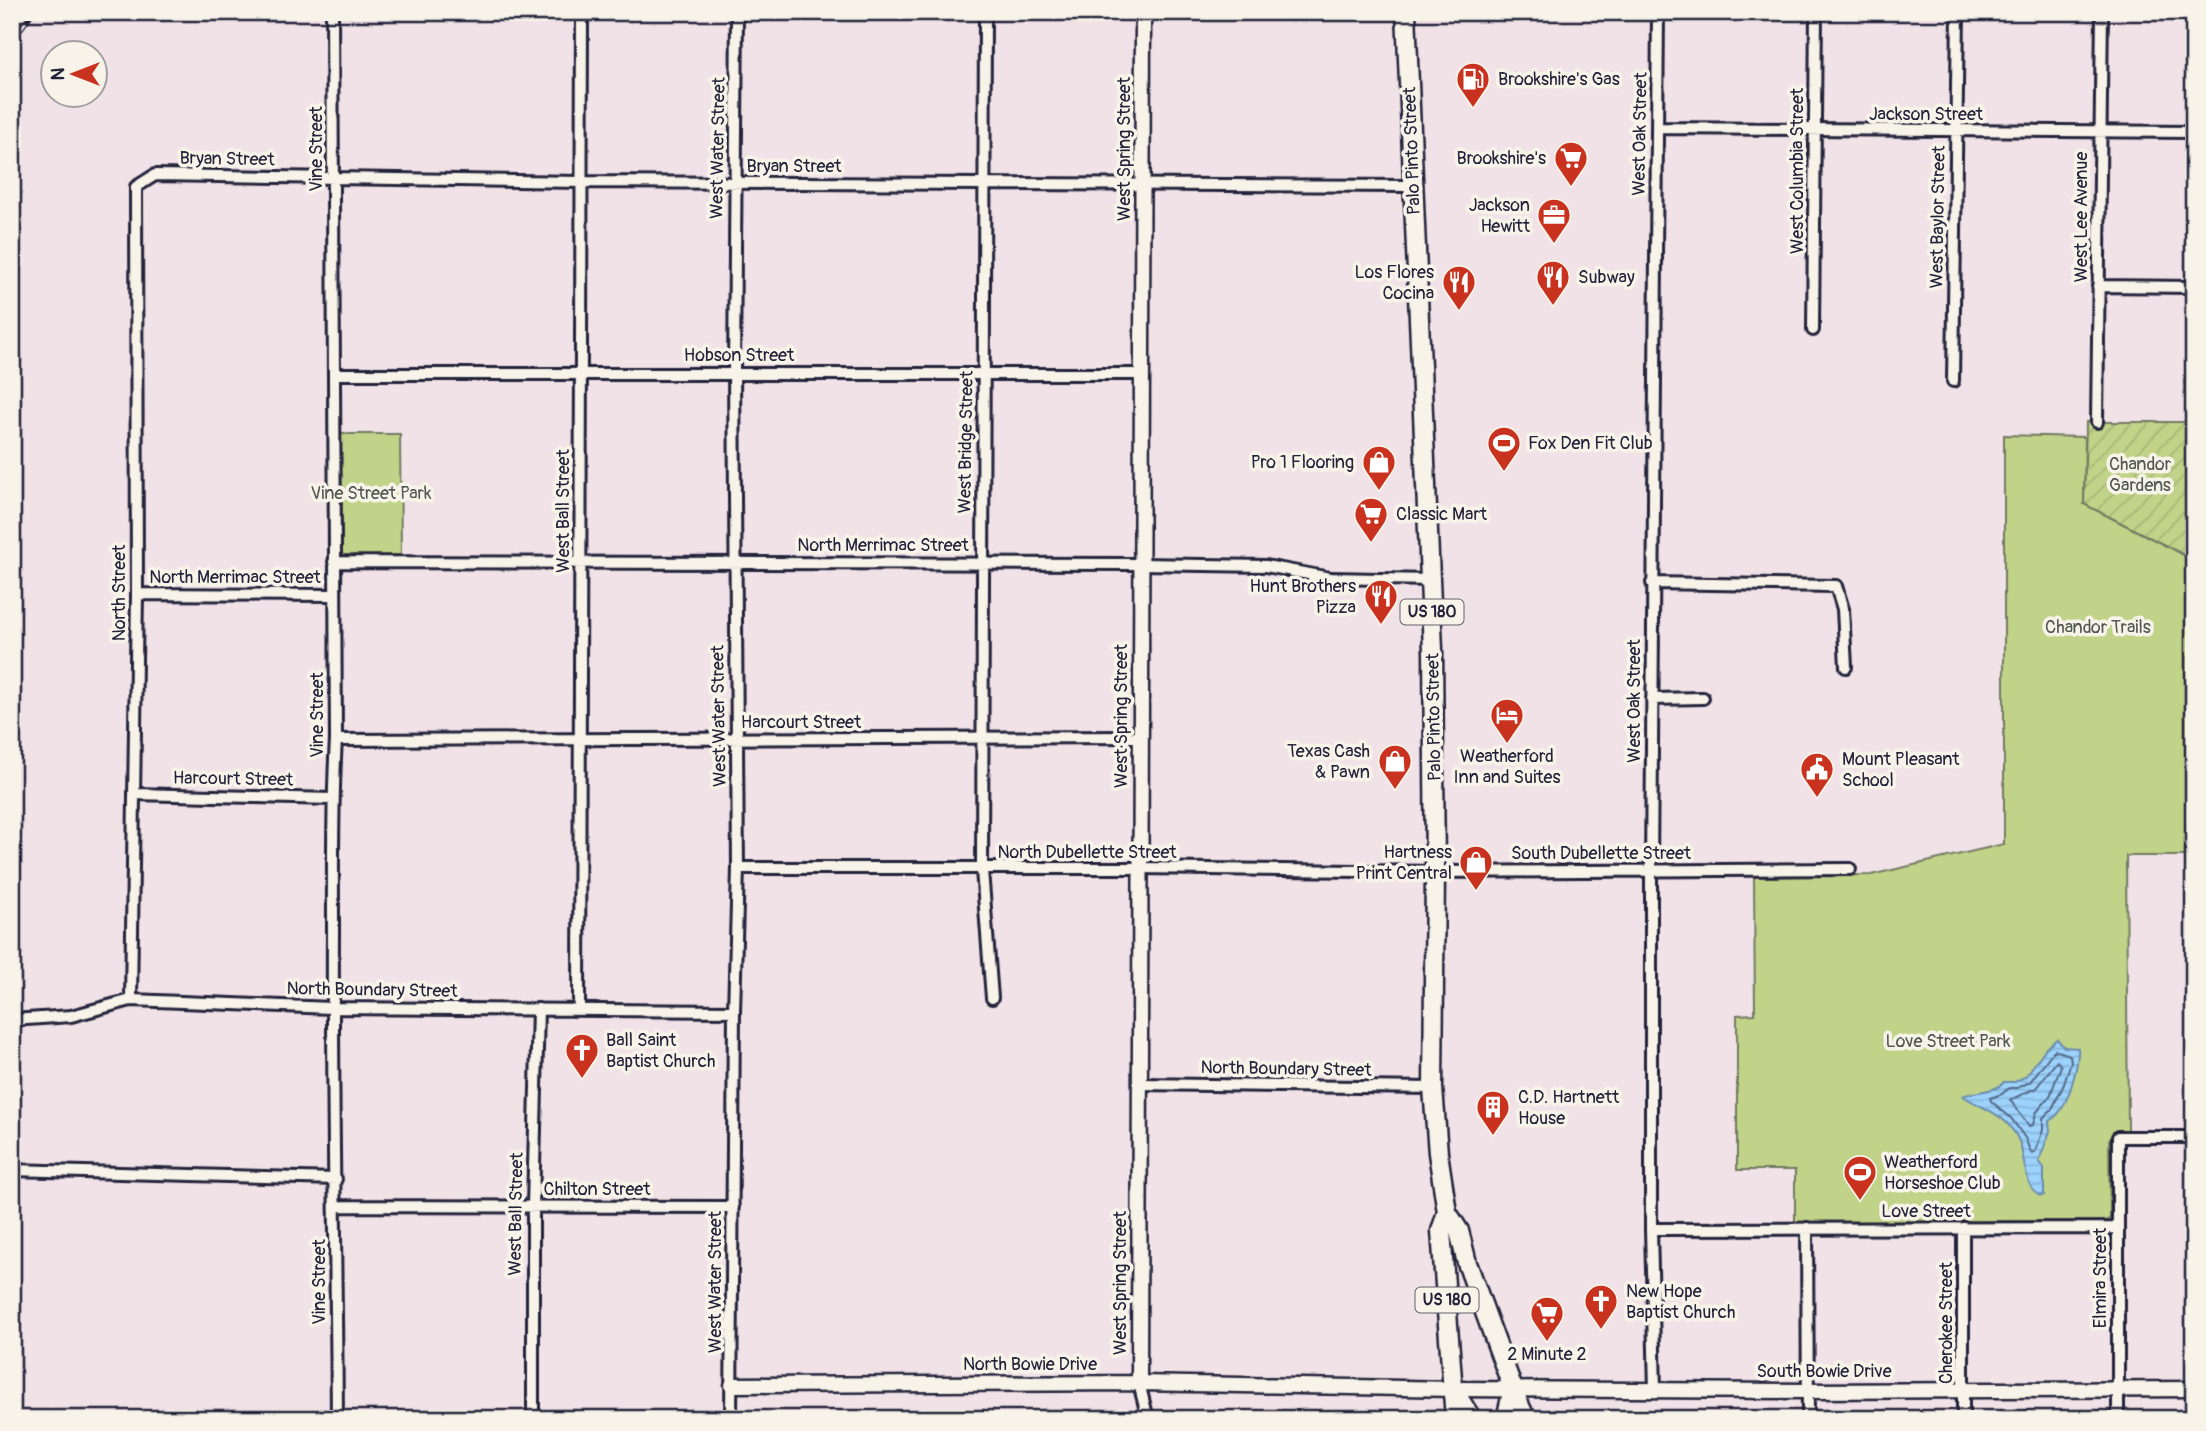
<svg xmlns="http://www.w3.org/2000/svg" width="2206" height="1431" viewBox="0 0 2206 1431" font-family="Pangolin,sans-serif">
<style>
.park{fill:#c1d388;stroke:#727a62;stroke-width:2}
.garden{fill:url(#garden-furrows);stroke:#727a62;stroke-width:2}
.water{fill:url(#water-rules);stroke:#6b8cae;stroke-width:2}
.lines{fill:none;stroke-linecap:round;stroke-linejoin:round}
.shore{stroke:#536888;stroke-width:2}
.minor-casing{stroke:#22223b;stroke-width:16}
.tertiary-casing{stroke:#22223b;stroke-width:19}
.secondary-casing{stroke:#22223b;stroke-width:21}
.primary-casing{stroke:#22223b;stroke-width:23}
.minor{stroke:#f7f3e8;stroke-width:10}
.tertiary{stroke:#f7f3e8;stroke-width:14}
.secondary{stroke:#f7f3e8;stroke-width:16}
.primary{stroke:#f7f3e8;stroke-width:18}
.rail-casing{stroke:#22223b;stroke-width:5}
.rail{stroke:#f7f3e8;stroke-width:2.5;stroke-dasharray:8;stroke-linecap:butt}
.labels{text-anchor:middle;dominant-baseline:central;stroke-width:7;stroke-linejoin:round;paint-order:stroke}
.shield{fill:#f7f3e8;stroke:#62616f;stroke-width:2}
.shield-label{font-size:16px;font-weight:bold;fill:#22223b}
.poi-label{font-size:18px;fill:#22223b;stroke:#f7f3e8;text-anchor:start}
.street-label{font-size:18px;fill:#22223b;stroke:#f7f3e8}
.park-label{font-size:18px;fill:#525752;stroke:#f7f3e8}
</style>
<defs>
<pattern id="garden-furrows" width="10" height="10" patternUnits="userSpaceOnUse" patternTransform="scale(1.75)"><rect width="10" height="10" fill="#c1d388"/><path d="M-1 1l2-2M0 10L10 0M9 11l2-2" fill="none" stroke="#a6b576"/></pattern>
<pattern id="water-rules" width="6" height="5" patternUnits="userSpaceOnUse" patternTransform="scale(1.75)"><rect width="6" height="5" fill="#9cd2fb"/><path d="M0 2.5h6" fill="none" stroke="#86b4d8"/></pattern>
</defs>
<rect width="100%" height="100%" fill="#f1e2e7"/>
<filter id="ink" filterUnits="userSpaceOnUse"><feTurbulence type="fractalNoise" baseFrequency=".0143" numOctaves="2"/><feDisplacementMap in="SourceGraphic" scale="14" xChannelSelector="R" yChannelSelector="G"/><feConvolveMatrix kernelMatrix="1 2 1 2 8 2 1 2 1" color-interpolation-filters="sRGB"/></filter>
<g filter="url(#ink)">
<!-- park -->
<path class="park" d="M 341,434 L 400,434 L 401,558 L 346,558 L 342,555 Z
M 2004,435 L 2085,437 L 2084,504 L 2194,560 L 2194,843 L 2190,844 L 2190,856 L 2126,856 L 2128,1130 L 2116,1131 L 2109,1140 L 2110,1218 L 2106,1221 L 1795,1222 L 1795,1170 L 1737,1170 L 1737,1015 L 1755,1014 L 1754,877 L 1871,875 L 2004,844 Z"/>
<!-- garden -->
<path class="garden" d="M 2086,422 L 2194,422 L 2194,560 L 2084,504 Z"/>
<!-- water -->
<path class="water" d="M 2057,1039 L 2064,1047 L 2078,1048 C 2079,1065 2069,1101 2058,1114 C 2055,1117 2052,1119 2049,1121 L 2050,1131 L 2039,1161 L 2044,1168 L 2044,1195 L 2041,1196 C 2024,1191 2025,1156 2019,1141 C 2006,1113 1986,1111 1963,1096 C 1976,1090 1995,1093 2004,1082 L 2015,1082 L 2026,1076 L 2046,1048 Z"/>
<g class="lines">
<!-- shore -->
<path class="shore" d="M 2054,1050 L 2070,1055 L 2071,1062 L 2064,1084 L 2052,1109 L 2043,1118 L 2043,1130 L 2035,1152 L 2031,1153 L 2025,1138 L 2011,1118 L 1991,1101 L 1990,1098 L 2002,1094 L 2009,1088 L 2017,1088 L 2030,1082 Z
M 2057,1061 L 2061,1066 L 2050,1096 L 2036,1113 L 2033,1125 L 2029,1126 L 2010,1100 L 2036,1088 Z"/>
<defs>
<path id="minor" d="M 332,12 L 336,740 C 332,804 333,867 333,931 C 332,1094 336,1256 337,1419
M 985,12 L 982,870 L 992,998
M 1658,128 L 2194,132
M 2098,286 L 2194,287
M 1813,330 L 1816,12
M 335,374 L 1143,374
M 1953,381 L 1958,12
M 2097,422 L 2102,12
M 334,562 L 1140,564 L 1266,566 L 1330,578 L 1431,580
M 1652,583 L 1836,586 L 1843,609 L 1846,667
M 137,594 L 334,595
M 1652,699 L 1703,698
M 336,740 L 1141,737
M 134,794 L 332,799
M 738,868 L 1140,868 L 1435,872 L 1850,869
M 131,1000 L 137,594 L 136,187 L 155,175 L 581,182 L 1413,186
M 579,1010 L 582,12
M 12,1020 L 71,1016 L 131,1000 L 331,1008 L 734,1011
M 1140,1084 L 1433,1088
M 12,1170 L 336,1179
M 336,1206 L 733,1207
M 1807,1228 L 1808,1419
M 1963,1228 L 1963,1419
M 1651,1229 L 2118,1228
M 1139,1383 L 1148,1419
M 1655,1390 L 1651,1229 L 1651,870 L 1658,12
M 533,1419 L 533,1206 L 538,1009
M 731,1419 L 734,1011 L 738,868 L 734,372 L 737,12
M 2118,1419 L 2118,1137 L 2194,1137"/>
<path id="tertiary" d="M 1139,1383 L 1143,12
M 732,1385 L 1139,1383 L 1454,1389 L 1808,1391 L 2194,1389"/>
<path id="secondary" d="M 1454,1389 L 1473,1419
M 1513,1389 L 1527,1419"/>
<path id="primary" d="M 1406,12 L 1433,650 L 1435,872 L 1433,1088 L 1438,1153 L 1447,1212 L 1459,1231 L 1467,1263 L 1513,1389 L 1506,1419
M 1447,1212 L 1441,1231 L 1455,1419"/>
</defs>
<!-- minor casing -->
<use href="#minor" class="minor-casing"/>
<!-- tertiary casing -->
<use href="#tertiary" class="tertiary-casing"/>
<!-- secondary casing -->
<use href="#secondary" class="secondary-casing"/>
<!-- primary casing -->
<use href="#primary" class="primary-casing"/>
<!-- minor -->
<use href="#minor" class="minor"/>
<!-- tertiary -->
<use href="#tertiary" class="tertiary"/>
<!-- secondary -->
<use href="#secondary" class="secondary"/>
<!-- primary -->
<use href="#primary" class="primary"/>
<defs>
<path id="rail" d="M 12,41 L 33,12"/>
</defs>
<!-- rail casing -->
<use href="#rail" class="rail-casing"/>
<!-- rail -->
<use href="#rail" class="rail"/>
</g>
</g>
<!-- icons -->
<defs>
<symbol id="fuel-pin" viewBox="-11 -11 22 30"><path d="M0 17L-7.5 6A9.5 9.5 0 1 1 7.5 6Z" fill="#c8321e" stroke="#f7f3e8"/><path d="M-5.5-6h7V0h2V4h1.3V-2.5L3-4.5l.8-.8L6-3V5H2.5V1h-1V6h-7ZM-4.2-4.7v3.2H.2V-4.7Z" fill="#fff"/></symbol>
<symbol id="supermarket-pin" viewBox="-11 -11 22 30"><path d="M0 17L-7.5 6A9.5 9.5 0 1 1 7.5 6Z" fill="#c8321e" stroke="#f7f3e8"/><path d="M-6-5.5h2.5l.6 2H6L4.5 2H-2.5L-4.4-4H-6ZM-1.5 3.2a1.3 1.3 0 1 0 .1 0ZM3 3.2a1.3 1.3 0 1 0 .1 0Z" fill="#fff"/></symbol>
<symbol id="office-pin" viewBox="-11 -11 22 30"><path d="M0 17L-7.5 6A9.5 9.5 0 1 1 7.5 6Z" fill="#c8321e" stroke="#f7f3e8"/><path d="M-6-3h4V-5.5h4V-3h4V5H-6ZM-1-4.5V-3h2v-1.5ZM-6 0V1H6V0Z" fill="#fff"/></symbol>
<symbol id="restaurant-pin" viewBox="-11 -11 22 30"><path d="M0 17L-7.5 6A9.5 9.5 0 1 1 7.5 6Z" fill="#c8321e" stroke="#f7f3e8"/><path d="M-5-6h1v4h1v-4h1v4h1v-4h1v5L-1.5 .5V6h-2V.5L-5-1ZM5-6V6H3V1.5H1.5Q1.5-4 5-6Z" fill="#fff"/></symbol>
<symbol id="stadium-pin" viewBox="-11 -11 22 30"><path d="M0 17L-7.5 6A9.5 9.5 0 1 1 7.5 6Z" fill="#c8321e" stroke="#f7f3e8"/><path d="M0-5a6.5 5 0 1 0 0 10a6.5 5 0 1 0 0-10ZM-3.5-1.8h7v3.6h-7Z" fill="#fff"/></symbol>
<symbol id="shop-pin" viewBox="-11 -11 22 30"><path d="M0 17L-7.5 6A9.5 9.5 0 1 1 7.5 6Z" fill="#c8321e" stroke="#f7f3e8"/><path d="M-5-2.5h2.3a2.7 3.5 0 0 1 5.4 0H5L5.5 6h-11ZM-1.5-2.5h3a1.5 2.3 0 0 0-3 0Z" fill="#fff"/></symbol>
<symbol id="hotel-pin" viewBox="-11 -11 22 30"><path d="M0 17L-7.5 6A9.5 9.5 0 1 1 7.5 6Z" fill="#c8321e" stroke="#f7f3e8"/><path d="M-6-4.5h1.5V1H6V5H4.5V3h-9V5H-6ZM-4 0a1.8 1.8 0 1 1 3.6 0ZM.5 0V-2.5h3Q6-2.5 6 0Z" fill="#fff"/></symbol>
<symbol id="civic-pin" viewBox="-11 -11 22 30"><path d="M0 17L-7.5 6A9.5 9.5 0 1 1 7.5 6Z" fill="#c8321e" stroke="#f7f3e8"/><path d="M-.6-6.5H3V-4.5H.6V-3L4-1V1h2V6H-6V1h2V-1L-.6-3ZM-1.2 2.5V6h2.4V2.5Z" fill="#fff"/></symbol>
<symbol id="church-pin" viewBox="-11 -11 22 30"><path d="M0 17L-7.5 6A9.5 9.5 0 1 1 7.5 6Z" fill="#c8321e" stroke="#f7f3e8"/><path d="M-1.2-6h2.4v3.5h3.3v2.4h-3.3V6h-2.4V-.1h-3.3v-2.4h3.3Z" fill="#fff"/></symbol>
<symbol id="building-pin" viewBox="-11 -11 22 30"><path d="M0 17L-7.5 6A9.5 9.5 0 1 1 7.5 6Z" fill="#c8321e" stroke="#f7f3e8"/><path d="M-4-6H4V6H1V3H-1V6H-4ZM-2.5-4.3h1.7v1.8h-1.7ZM.8-4.3h1.7v1.8H.8ZM-2.5-1h1.7V.8h-1.7ZM.8-1h1.7V.8H.8Z" fill="#fff"/></symbol>
</defs>
<g fill-rule="evenodd">
<use href="#fuel-pin" x="1454" y="60" width="38" height="52"/>
<use href="#supermarket-pin" x="1552" y="139" width="38" height="52"/>
<use href="#office-pin" x="1535" y="196" width="38" height="52"/>
<use href="#restaurant-pin" x="1534" y="258" width="38" height="52"/>
<use href="#restaurant-pin" x="1440" y="263" width="38" height="52"/>
<use href="#stadium-pin" x="1485" y="424" width="38" height="52"/>
<use href="#shop-pin" x="1360" y="443" width="38" height="52"/>
<use href="#supermarket-pin" x="1352" y="495" width="38" height="52"/>
<use href="#restaurant-pin" x="1362" y="577" width="38" height="52"/>
<use href="#hotel-pin" x="1488" y="696" width="38" height="52"/>
<use href="#shop-pin" x="1376" y="742" width="38" height="52"/>
<use href="#civic-pin" x="1798" y="750" width="38" height="52"/>
<use href="#shop-pin" x="1457" y="843" width="38" height="52"/>
<use href="#church-pin" x="563" y="1031" width="38" height="52"/>
<use href="#building-pin" x="1474" y="1088" width="38" height="52"/>
<use href="#stadium-pin" x="1841" y="1153" width="38" height="52"/>
<use href="#church-pin" x="1582" y="1282" width="38" height="52"/>
<use href="#supermarket-pin" x="1528" y="1294" width="38" height="52"/>
</g>
<g class="labels">
<!-- shield labels -->
<g class="shield">
<rect x="1400.5" y="599.5" width="63" height="25" rx="5"/>
<rect x="1415.5" y="1287.5" width="63" height="25" rx="5"/>
</g>
<g class="shield-label">
<text x="1432" y="612">US 180</text>
<text x="1447" y="1300">US 180</text>
</g>
<!-- poi labels -->
<g class="poi-label">
<text x="1498" y="79">Brookshire's Gas</text>
<text x="1546" y="158" text-anchor="end">Brookshire's</text>
<text x="1530" y="205" text-anchor="end">Jackson<tspan x="1530" dy="21">Hewitt</tspan></text>
<text x="1434" y="272" text-anchor="end">Los Flores<tspan x="1434" dy="21">Cocina</tspan></text>
<text x="1578" y="277">Subway</text>
<text x="1528" y="443">Fox Den Fit Club</text>
<text x="1354" y="462" text-anchor="end">Pro 1 Flooring</text>
<text x="1396" y="514">Classic Mart</text>
<text x="1356" y="586" text-anchor="end">Hunt Brothers<tspan x="1356" dy="21">Pizza</tspan></text>
<text x="1370" y="751" text-anchor="end">Texas Cash<tspan x="1370" dy="21">&amp; Pawn</tspan></text>
<text x="1507" y="756" text-anchor="middle">Weatherford<tspan x="1507" dy="21">Inn and Suites</tspan></text>
<text x="1842" y="759">Mount Pleasant<tspan x="1842" dy="21">School</tspan></text>
<text x="1452" y="852" text-anchor="end">Hartness<tspan x="1452" dy="21">Print Central</tspan></text>
<text x="606" y="1040">Ball Saint<tspan x="606" dy="21">Baptist Church</tspan></text>
<text x="1518" y="1097">C.D. Hartnett<tspan x="1518" dy="21">House</tspan></text>
<text x="1884" y="1162">Weatherford<tspan x="1884" dy="21">Horseshoe Club</tspan></text>
<text x="1626" y="1291">New Hope<tspan x="1626" dy="21">Baptist Church</tspan></text>
<text x="1547" y="1354" text-anchor="middle">2 Minute 2</text>
</g>
<!-- street labels -->
<g class="street-label">
<text x="1926" y="114">Jackson Street</text>
<text transform="translate(1640 134) rotate(-89)">West Oak Street</text>
<text transform="translate(718 148) rotate(-89)">West Water Street</text>
<text transform="translate(316 149) rotate(-90)">Vine Street</text>
<text transform="translate(1124 149) rotate(-90)">West Spring Street</text>
<text transform="translate(1412 151) rotate(-92)">Palo Pinto Street</text>
<text transform="translate(227 159) rotate(1)">Bryan Street</text>
<text x="794" y="166">Bryan Street</text>
<text transform="translate(1797 171) rotate(-90)">West Columbia Street</text>
<text transform="translate(1938 217) rotate(-89)">West Baylor Street</text>
<text transform="translate(2081 217) rotate(-90)">West Lee Avenue</text>
<text x="739" y="355">Hobson Street</text>
<text transform="translate(966 442) rotate(-89)">West Bridge Street</text>
<text transform="translate(563 511) rotate(-90)">West Ball Street</text>
<text x="883" y="545">North Merrimac Street</text>
<text x="235" y="577">North Merrimac Street</text>
<text transform="translate(119 593) rotate(-90)">North Street</text>
<text transform="translate(1634 701) rotate(-90)">West Oak Street</text>
<text transform="translate(317 715) rotate(-90)">Vine Street</text>
<text transform="translate(719 716) rotate(-91)">West Water Street</text>
<text transform="translate(1121 716) rotate(-90)">West Spring Street</text>
<text transform="translate(1434 717) rotate(-91)">Palo Pinto Street</text>
<text x="801" y="722">Harcourt Street</text>
<text transform="translate(233 779) rotate(1)">Harcourt Street</text>
<text x="1087" y="852">North Dubellette Street</text>
<text x="1601" y="853">South Dubellette Street</text>
<text transform="translate(372 990) rotate(1)">North Boundary Street</text>
<text transform="translate(1286 1069) rotate(1)">North Boundary Street</text>
<text x="597" y="1189">Chilton Street</text>
<text x="1926" y="1211">Love Street</text>
<text transform="translate(516 1214) rotate(-89)">West Ball Street</text>
<text transform="translate(2100 1278) rotate(-90)">Elmira Street</text>
<text transform="translate(319 1282) rotate(-90)">Vine Street</text>
<text transform="translate(715 1282) rotate(-90)">West Water Street</text>
<text transform="translate(1120 1283) rotate(-90)">West Spring Street</text>
<text transform="translate(1946 1323) rotate(-90)">Cherokee Street</text>
<text x="1030" y="1364">North Bowie Drive</text>
<text x="1824" y="1371">South Bowie Drive</text>
</g>
<!-- park labels -->
<g class="park-label">
<text x="2140" y="464">Chandor<tspan x="2140" dy="21">Gardens</tspan></text>
<text x="371" y="493">Vine Street Park</text>
<text x="2098" y="627">Chandor Trails</text>
<text x="1948" y="1041">Love Street Park</text>
</g>
</g>
<!-- margin -->
<rect width="2206" height="1431" fill="none" stroke="#f7f3e8" stroke-width="42"/>
<rect x="21" y="21" width="2164" height="1389" fill="none" stroke="#22223b" stroke-width="2.5" filter="url(#ink)"/>
<!-- north arrow -->
<g transform="translate(74 74) rotate(270)"><circle r="33" fill="#f7f3e8" stroke="#a29fa3" stroke-width="2"/>
<path d="M0-5L12 26L0 18L-12 26Z" fill="#c8321e"/>
<text y="-10" font-size="19" font-weight="bold" text-anchor="middle" fill="#22223b">N</text>
</g>
</svg>
